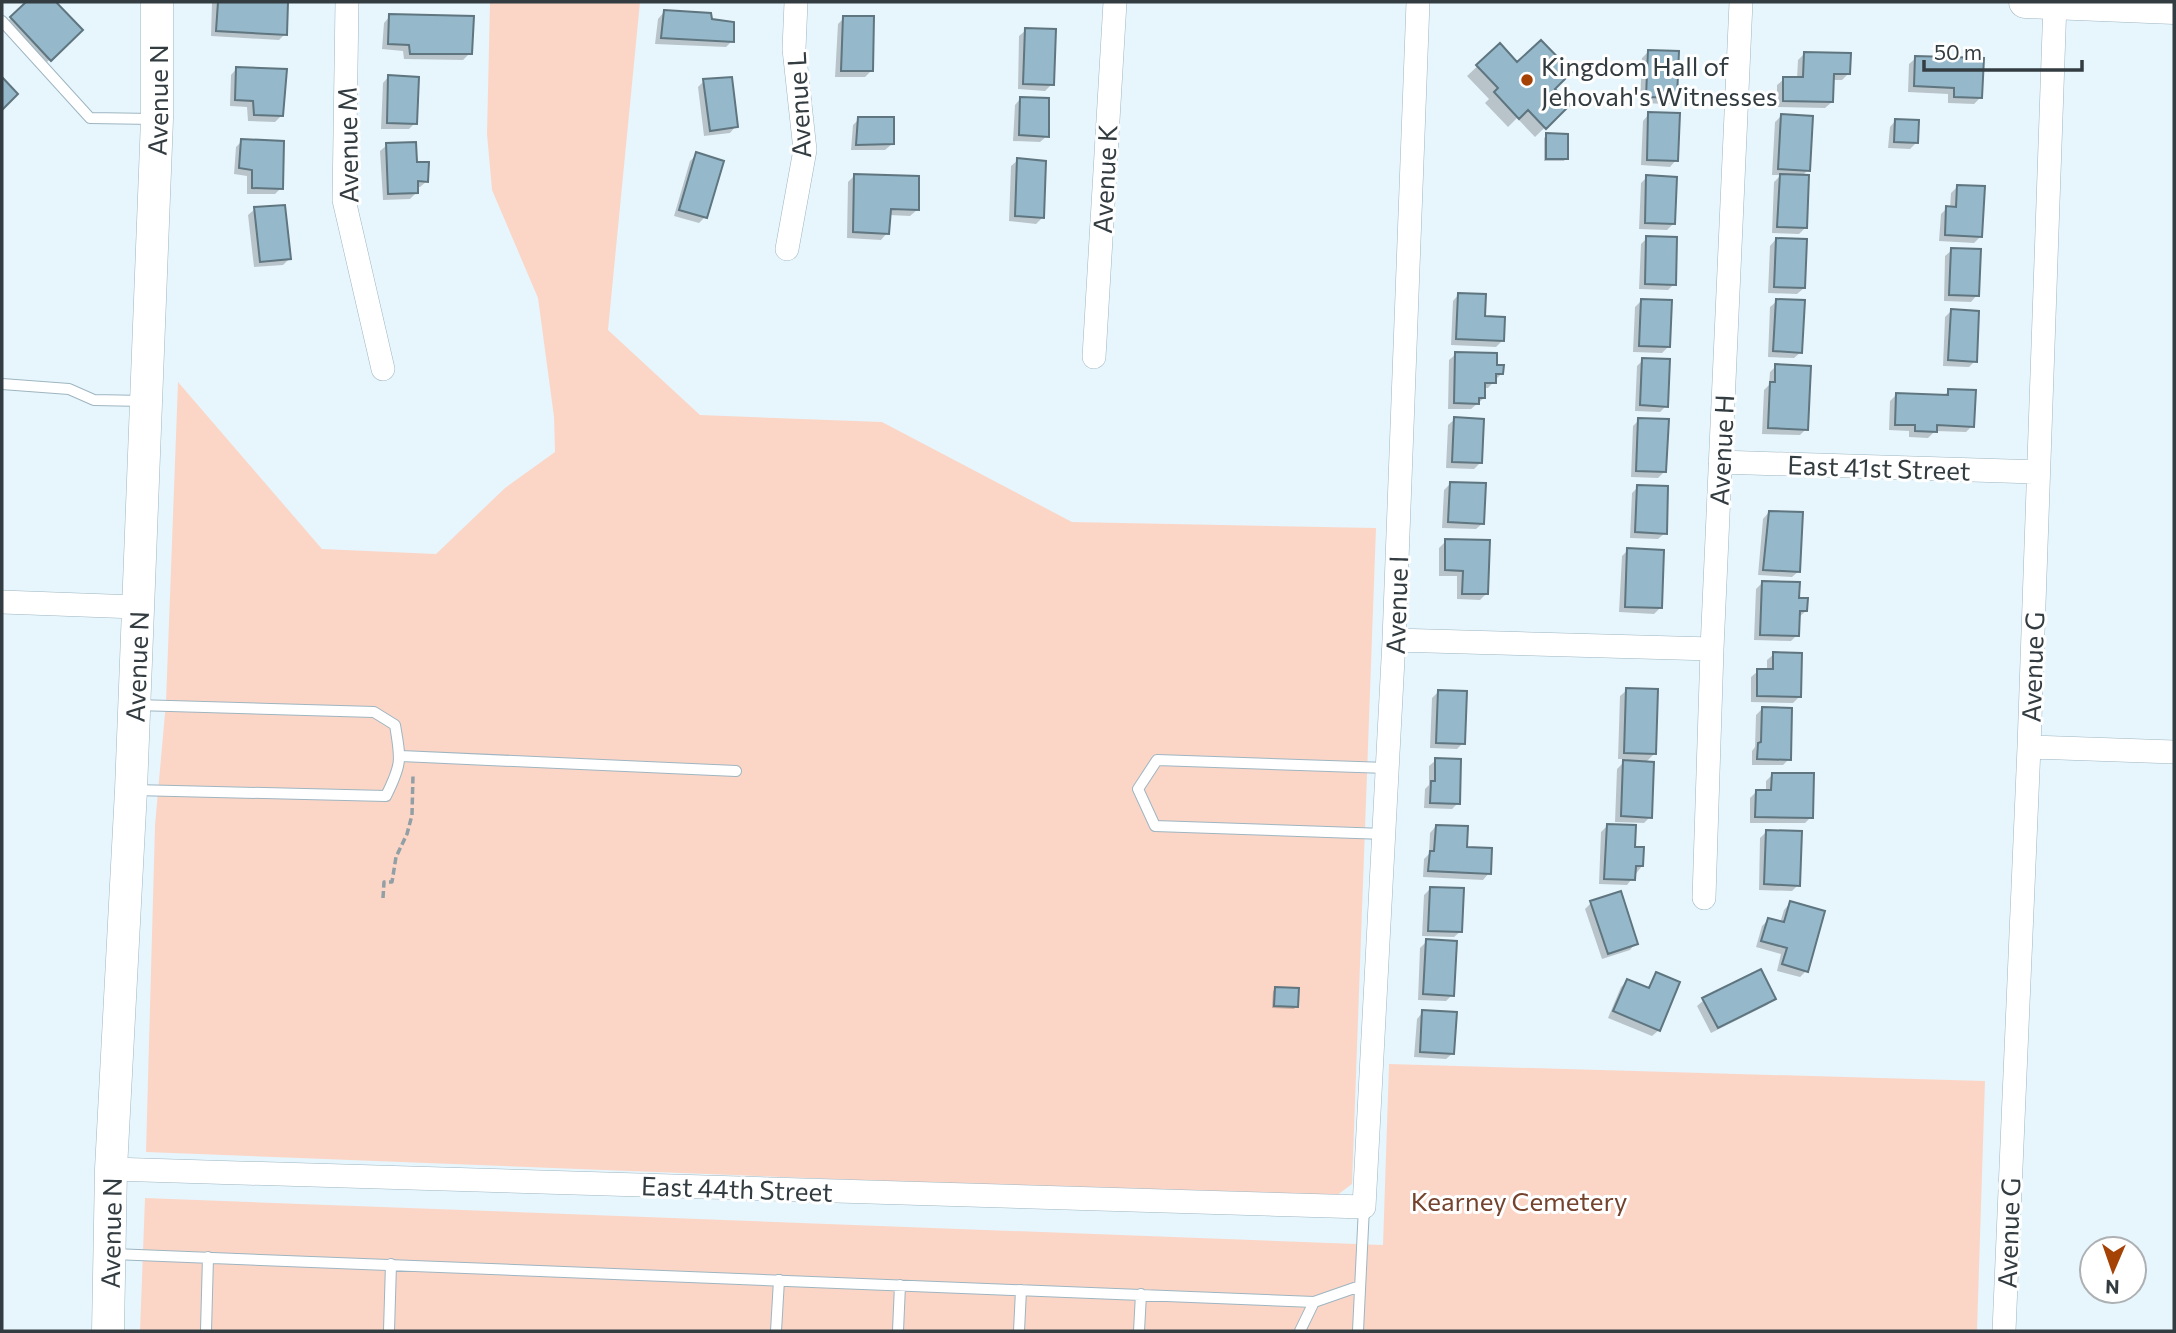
<svg xmlns="http://www.w3.org/2000/svg" width="2176" height="1333" viewBox="0 0 2176 1333" font-family="Commissioner,sans-serif">
<style>
.green{fill:#fbd6c7}
.shadow{fill:#0003}
.building{fill:#95b9cb;stroke:#5f757f;stroke-width:2}
.lines{fill:none;stroke-linecap:round;stroke-linejoin:round}
.lane-casing{stroke:#9eb5c1;stroke-width:12}
.street-casing{stroke:#9eb5c1;stroke-width:24}
.secondary-casing{stroke:#9eb5c1;stroke-width:33}
.path{stroke:#929fa5;stroke-width:3.5;stroke-dasharray:7 3.5;stroke-linecap:butt}
.lane{stroke:#fff;stroke-width:10}
.street{stroke:#fff;stroke-width:23}
.secondary{stroke:#fff;stroke-width:32}
.poi-dot{fill:#a54206;stroke:#fff;stroke-width:2.5}
.labels{text-anchor:middle;dominant-baseline:central;stroke-width:6;stroke-linejoin:round;paint-order:stroke}
.poi-label{font-size:26px;fill:#333c41;stroke:#fff;text-anchor:start}
.street-label{font-size:26px;fill:#333c41;stroke:#fff}
.park-label{font-size:26px;fill:#75432d;stroke:#fff}
</style>
<rect width="100%" height="100%" fill="#e7f6fd"/>
<!-- green -->
<path class="green" d="M 490,2 L 640,2 L 608,330 L 700,415 L 882,422 L 1072,522 L 1376,528 L 1352,1184 L 1336,1196 L 1313,1198 L 146,1152 L 155,825 L 166,702 L 178,382 L 322,549 L 436,554 L 505,488 L 555,452 L 554,417 L 538,298 L 492,190 L 487,134 Z
M 1389,1064 L 1985,1081 L 1977,1331 L 140,1331 L 145,1198 L 1383,1245 Z"/>
<!-- shadow -->
<path class="shadow" d="M 28,2 L 54,2 L 81,30 L 47,62 L 8,21 Z
M 212,2 L 286,2 L 285,34 L 279,40 L 211,36 Z
M 664,12 L 711,21 L 732,41 L 726,47 L 655,44 L 658,19 Z
M 390,16 L 470,53 L 463,60 L 404,59 L 403,51 L 382,49 L 384,23 Z
M 844,18 L 871,71 L 865,77 L 835,77 L 838,24 Z
M 1026,30 L 1052,84 L 1045,91 L 1018,89 L 1019,36 Z
M 1499,46 L 1517,64 L 1553,89 L 1568,105 L 1535,137 L 1517,118 L 1508,127 L 1485,103 L 1489,99 L 1467,76 Z
M 1649,51 L 1676,98 L 1669,104 L 1640,103 L 1642,58 Z
M 1804,54 L 1849,73 L 1842,80 L 1832,80 L 1832,102 L 1825,108 L 1777,107 L 1777,85 L 1784,79 L 1797,79 L 1798,60 Z
M 1916,58 L 1981,97 L 1974,104 L 1948,103 L 1948,94 L 1908,92 L 1909,64 Z
M 237,68 L 282,115 L 275,122 L 248,121 L 247,107 L 230,106 L 231,75 Z
M 389,76 L 415,123 L 409,129 L 381,129 L 383,83 Z
M 704,81 L 736,126 L 730,133 L 704,136 L 698,87 Z
M 1021,98 L 1047,136 L 1040,142 L 1013,141 L 1015,105 Z
M 1649,114 L 1676,160 L 1670,167 L 1641,165 L 1643,121 Z
M 1781,116 L 1808,170 L 1802,176 L 1805,228 L 1799,234 L 1772,233 L 1774,182 L 1781,175 L 1772,175 L 1775,122 Z
M 859,119 L 892,144 L 885,150 L 851,150 L 853,125 Z
M 1896,120 L 1916,143 L 1910,149 L 1888,148 L 1890,127 Z
M 1547,135 L 1566,158 L 1564,161 L 1544,161 L 1544,138 Z
M 242,141 L 281,188 L 275,194 L 247,194 L 247,176 L 234,174 L 236,147 Z
M 387,145 L 416,163 L 427,181 L 420,187 L 416,187 L 416,193 L 410,199 L 383,200 L 380,151 Z
M 697,154 L 705,217 L 699,223 L 674,216 L 690,161 Z
M 1018,160 L 1042,218 L 1036,224 L 1009,221 L 1011,166 Z
M 855,175 L 917,210 L 910,216 L 889,215 L 887,233 L 881,240 L 847,238 L 848,182 Z
M 1647,177 L 1674,223 L 1667,230 L 1639,229 L 1641,183 Z
M 1957,187 L 1981,236 L 1974,243 L 1939,241 L 1941,214 L 1947,208 L 1950,208 L 1951,193 Z
M 255,209 L 289,259 L 283,265 L 254,267 L 248,215 Z
M 1647,238 L 1674,284 L 1668,290 L 1639,289 L 1641,244 Z
M 1776,239 L 1804,288 L 1797,294 L 1768,293 L 1770,246 Z
M 1952,250 L 1977,295 L 1971,302 L 1944,301 L 1945,256 Z
M 1459,294 L 1503,340 L 1496,347 L 1451,345 L 1453,301 Z
M 1642,300 L 1668,347 L 1662,353 L 1633,352 L 1635,307 Z
M 1777,301 L 1801,352 L 1794,358 L 1768,357 L 1770,307 Z
M 1951,311 L 1975,361 L 1969,367 L 1943,366 L 1945,317 Z
M 1456,354 L 1495,367 L 1502,373 L 1488,388 L 1484,388 L 1484,398 L 1471,409 L 1448,409 L 1449,360 Z
M 1643,360 L 1666,406 L 1660,412 L 1635,411 L 1637,366 Z
M 1776,366 L 1806,429 L 1800,435 L 1762,434 L 1764,390 L 1769,385 L 1770,372 Z
M 1949,391 L 1972,426 L 1966,432 L 1935,431 L 1928,438 L 1909,437 L 1909,431 L 1889,430 L 1890,401 L 1897,394 L 1943,396 Z
M 1455,419 L 1480,463 L 1474,469 L 1446,468 L 1448,425 Z
M 1639,420 L 1665,471 L 1658,478 L 1631,477 L 1633,426 Z
M 1450,484 L 1483,523 L 1476,529 L 1442,528 L 1444,490 Z
M 1638,487 L 1665,533 L 1658,539 L 1630,538 L 1632,493 Z
M 1769,512 L 1799,571 L 1792,577 L 1758,575 L 1763,519 Z
M 1446,541 L 1487,593 L 1480,600 L 1457,599 L 1457,576 L 1439,576 L 1439,548 Z
M 1628,550 L 1660,608 L 1654,614 L 1619,612 L 1622,556 Z
M 1762,583 L 1798,600 L 1806,611 L 1799,617 L 1797,635 L 1791,641 L 1754,640 L 1756,589 Z
M 1774,654 L 1800,696 L 1793,703 L 1751,702 L 1751,677 L 1758,671 L 1767,671 L 1767,660 Z
M 1627,690 L 1654,754 L 1645,763 L 1650,817 L 1644,823 L 1615,822 L 1617,769 L 1627,759 L 1618,759 L 1620,696 Z
M 1438,692 L 1463,743 L 1457,749 L 1430,748 L 1432,698 Z
M 1762,709 L 1789,759 L 1783,765 L 1752,765 L 1752,751 L 1755,747 L 1756,715 Z
M 1436,760 L 1458,803 L 1452,809 L 1424,808 L 1425,789 L 1429,785 L 1429,766 Z
M 1772,775 L 1811,817 L 1805,823 L 1750,823 L 1750,798 L 1756,792 L 1766,792 L 1766,781 Z
M 1436,826 L 1465,848 L 1489,873 L 1483,880 L 1423,877 L 1424,859 L 1429,854 L 1430,833 Z
M 1607,826 L 1633,848 L 1642,866 L 1627,885 L 1599,884 L 1601,832 Z
M 1767,831 L 1798,885 L 1792,891 L 1759,890 L 1760,838 Z
M 1431,888 L 1461,931 L 1454,937 L 1422,936 L 1424,895 Z
M 1591,903 L 1636,943 L 1630,950 L 1602,959 L 1585,909 Z
M 1790,903 L 1806,971 L 1800,977 L 1777,971 L 1781,954 L 1756,947 L 1762,926 L 1768,920 L 1780,923 L 1784,910 Z
M 1427,941 L 1452,995 L 1446,1001 L 1418,1000 L 1420,948 Z
M 1656,974 L 1659,1030 L 1652,1036 L 1608,1018 L 1621,987 L 1627,981 L 1647,989 Z
M 1276,989 L 1296,1006 L 1294,1009 L 1272,1008 L 1273,991 Z
M 1774,999 L 1767,1005 L 1711,1033 L 1697,1006 L 1704,1000 Z
M 1423,1012 L 1453,1053 L 1446,1059 L 1414,1057 L 1417,1019 Z"/>
<!-- building -->
<path class="building" d="M 26,2 L 56,2 L 83,30 L 51,61 L 10,17 Z
M 218,2 L 288,2 L 287,35 L 216,31 Z
M 664,10 L 711,13 L 712,19 L 734,22 L 734,42 L 661,38 Z
M 389,14 L 474,16 L 472,54 L 410,54 L 409,45 L 388,44 Z
M 843,16 L 874,16 L 873,71 L 841,71 Z
M 1025,28 L 1056,29 L 1054,85 L 1023,84 Z
M 1541,40 L 1572,72 L 1555,89 L 1570,105 L 1546,129 L 1528,110 L 1519,119 L 1494,92 L 1498,88 L 1476,65 L 1500,43 L 1517,62 Z
M 1648,50 L 1679,51 L 1677,98 L 1646,97 Z
M 1804,52 L 1851,53 L 1850,74 L 1834,74 L 1833,102 L 1783,101 L 1783,77 L 1803,77 Z
M 1915,56 L 1984,58 L 1982,98 L 1954,97 L 1954,88 L 1914,86 Z
M 236,67 L 287,69 L 283,116 L 254,115 L 253,101 L 235,100 Z
M 388,75 L 419,77 L 417,124 L 387,123 Z
M 2,77 L 18,94 L 2,110 Z
M 732,77 L 738,127 L 710,131 L 703,79 Z
M 1020,97 L 1049,98 L 1049,137 L 1019,135 Z
M 1648,112 L 1680,113 L 1678,161 L 1647,160 Z
M 1781,114 L 1813,116 L 1810,171 L 1778,169 Z
M 858,117 L 894,117 L 894,144 L 856,145 Z
M 1895,119 L 1919,120 L 1918,143 L 1894,142 Z
M 1546,133 L 1568,134 L 1568,159 L 1546,159 Z
M 241,139 L 284,141 L 283,189 L 252,188 L 252,170 L 239,168 Z
M 416,142 L 417,162 L 429,162 L 428,182 L 418,181 L 418,193 L 388,194 L 386,143 Z
M 696,152 L 724,161 L 707,218 L 679,210 Z
M 1017,158 L 1046,161 L 1044,218 L 1015,216 Z
M 854,174 L 919,176 L 919,210 L 891,209 L 889,234 L 853,232 Z
M 1780,174 L 1809,175 L 1807,228 L 1777,227 Z
M 1646,175 L 1677,177 L 1675,224 L 1645,223 Z
M 1957,185 L 1985,186 L 1982,237 L 1945,235 L 1946,206 L 1956,207 Z
M 285,205 L 291,259 L 260,262 L 254,207 Z
M 1646,236 L 1677,237 L 1676,285 L 1645,284 Z
M 1776,238 L 1807,239 L 1805,288 L 1774,287 Z
M 1951,248 L 1981,249 L 1979,296 L 1949,295 Z
M 1458,293 L 1486,294 L 1485,316 L 1505,317 L 1504,341 L 1456,339 Z
M 1641,299 L 1672,300 L 1670,347 L 1639,346 Z
M 1776,299 L 1805,300 L 1802,353 L 1773,351 Z
M 1951,309 L 1979,311 L 1977,362 L 1948,360 Z
M 1455,352 L 1497,353 L 1497,365 L 1504,365 L 1503,374 L 1496,374 L 1496,383 L 1485,383 L 1485,398 L 1479,398 L 1479,404 L 1454,403 Z
M 1642,358 L 1670,359 L 1668,407 L 1640,405 Z
M 1775,364 L 1811,366 L 1808,430 L 1768,428 L 1770,382 L 1775,382 Z
M 1948,389 L 1976,390 L 1974,427 L 1937,425 L 1937,432 L 1915,431 L 1915,425 L 1895,425 L 1896,393 L 1948,395 Z
M 1454,417 L 1484,419 L 1482,463 L 1452,462 Z
M 1638,418 L 1669,419 L 1666,472 L 1636,471 Z
M 1450,482 L 1486,483 L 1484,524 L 1448,522 Z
M 1637,485 L 1668,486 L 1667,534 L 1635,532 Z
M 1769,511 L 1803,512 L 1800,572 L 1763,570 Z
M 1445,539 L 1490,540 L 1488,594 L 1462,594 L 1463,571 L 1445,570 Z
M 1627,548 L 1664,550 L 1662,608 L 1625,607 Z
M 1762,581 L 1800,582 L 1799,598 L 1808,598 L 1807,611 L 1800,611 L 1799,636 L 1760,635 Z
M 1773,652 L 1802,653 L 1801,697 L 1757,696 L 1757,669 L 1773,669 Z
M 1626,688 L 1658,689 L 1656,754 L 1624,753 Z
M 1438,690 L 1467,691 L 1465,744 L 1436,743 Z
M 1762,707 L 1792,708 L 1791,760 L 1757,759 L 1758,743 L 1761,742 Z
M 1435,758 L 1461,759 L 1460,804 L 1430,803 L 1431,781 L 1435,781 Z
M 1623,760 L 1654,762 L 1652,818 L 1621,816 Z
M 1772,773 L 1814,773 L 1813,818 L 1755,817 L 1756,790 L 1771,790 Z
M 1607,824 L 1636,825 L 1635,847 L 1644,847 L 1643,866 L 1636,866 L 1635,880 L 1604,879 Z
M 1436,825 L 1468,826 L 1467,847 L 1492,848 L 1491,874 L 1428,871 L 1430,851 L 1434,851 Z
M 1766,830 L 1802,831 L 1800,886 L 1764,884 Z
M 1430,887 L 1464,888 L 1462,932 L 1428,931 Z
M 1621,891 L 1638,944 L 1608,954 L 1590,901 Z
M 1790,901 L 1825,911 L 1808,972 L 1782,964 L 1787,948 L 1761,941 L 1768,918 L 1784,922 Z
M 1426,939 L 1457,941 L 1454,996 L 1423,994 Z
M 1761,969 L 1776,999 L 1718,1028 L 1702,998 Z
M 1656,972 L 1680,982 L 1660,1031 L 1613,1011 L 1627,979 L 1649,988 Z
M 1275,987 L 1299,988 L 1298,1007 L 1274,1006 Z
M 1422,1010 L 1457,1012 L 1454,1054 L 1420,1052 Z"/>
<g class="lines">
<defs>
<path id="lane" d="M 2,21 L 90,118 L 154,119
M 2,384 L 69,389 L 94,400 L 144,401
M 401,756 L 736,771
M 134,790 L 386,796 C 402,764 401,760 395,725 L 374,712 L 136,705
M 1385,834 L 1155,826 L 1138,789 L 1157,760 L 1387,768
M 113,1254 L 1314,1302 L 1360,1286
M 206,1331 L 208,1257
M 389,1331 L 391,1264
M 776,1331 L 779,1280
M 898,1331 L 900,1285
M 1019,1331 L 1021,1290
M 1139,1331 L 1141,1294
M 1300,1331 L 1314,1302
M 1358,1331 L 1364,1207"/>
<path id="street" d="M 347,2 L 344,200 L 383,369
M 787,249 L 805,150 L 794,49 L 796,2
M 1094,357 L 1115,2
M 1720,462 L 2038,472
M 2,602 L 136,607
M 1394,640 L 1712,649
M 2029,747 L 2174,752
M 1704,898 L 1712,649 L 1741,2
M 111,1169 L 1364,1207 L 1394,640 L 1418,2
M 2004,1331 L 2029,747 L 2055,2"/>
<g id="secondary">
<path d="M 2025,2 L 2174,8"/>
<path id="s1" d="M 108,1331 L 111,1169 L 131,790 L 157,119 L 157,2"/>
</g>
</defs>
<!-- lane casing -->
<use href="#lane" class="lane-casing"/>
<!-- street casing -->
<use href="#street" class="street-casing"/>
<!-- secondary casing -->
<use href="#secondary" class="secondary-casing"/>
<!-- path -->
<path class="path" d="M 383,898 L 384,882 L 392,882 L 396,857 L 407,834 L 412,815 L 413,775"/>
<!-- lane -->
<use href="#lane" class="lane"/>
<!-- street -->
<use href="#street" class="street"/>
<!-- secondary -->
<use href="#secondary" class="secondary"/>
</g>
<!-- markers -->
<circle class="poi-dot" cx="1527" cy="80" r="7"/>
<g class="labels">
<!-- poi labels -->
<g class="poi-label">
<text x="1541" y="65">Kingdom Hall of<tspan x="1541" dy="30">Jehovah's Witnesses</tspan></text>
</g>
<!-- street labels -->
<g class="street-label">
<text stroke="none"><textPath href="#s1" startOffset="1232">Avenue N</textPath></text>
<text transform="translate(798 105) rotate(-93)">Avenue L</text>
<text transform="translate(347 145) rotate(-91)">Avenue M</text>
<text transform="translate(1104 179) rotate(-87)">Avenue K</text>
<text transform="translate(1721 450) rotate(-87)">Avenue H</text>
<text transform="translate(1879 467) rotate(2)">East 41st Street</text>
<text transform="translate(1396 605) rotate(-88)">Avenue I</text>
<text stroke="none"><textPath href="#s1" startOffset="665">Avenue N</textPath></text>
<text transform="translate(2032 667) rotate(-88)">Avenue G</text>
<text transform="translate(737 1188) rotate(2)">East 44th Street</text>
<text stroke="none"><textPath href="#s1" startOffset="98">Avenue N</textPath></text>
<text transform="translate(2008 1233) rotate(-88)">Avenue G</text>
</g>
<!-- park labels -->
<g class="park-label">
<text x="1519" y="1200">Kearney Cemetery</text>
</g>
</g>
<!-- border -->
<rect width="2176" height="1333" fill="none" stroke="#333c41" stroke-width="7"/>
<!-- north arrow -->
<g transform="translate(2113 1270) rotate(182)"><circle r="33" fill="#ffffff" stroke="#adb1b3" stroke-width="2"/>
<path d="M0-5L12 26L0 18L-12 26Z" fill="#a54206"/>
<text y="-10" font-size="19" font-weight="bold" text-anchor="middle" fill="#333c41">N</text>
</g>
<!-- scale -->
<path d="M1924 60v10h158v-10" fill="none" stroke="#333c41" stroke-width="3.5"/>
<text x="1934" y="60" font-size="21" fill="#333c41" stroke="#ffffff" stroke-width="5" paint-order="stroke">50 m</text>
</svg>
